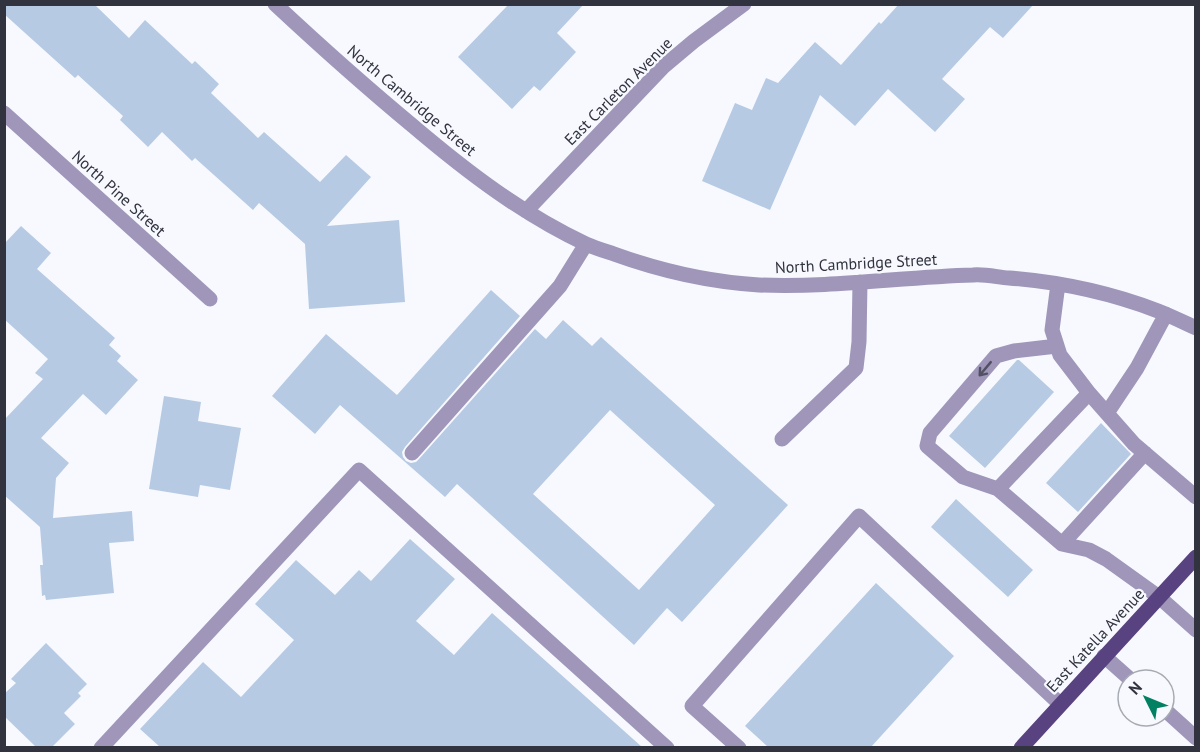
<svg xmlns="http://www.w3.org/2000/svg" width="1200" height="752" viewBox="0 0 1200 752" font-family="'PT Sans',sans-serif">
<style>
.building{fill:#b7cae3;fill-rule:evenodd}
.lines{fill:none;stroke-linecap:round;stroke-linejoin:round}
.minor{stroke:#9f96b9;stroke-width:15}
.major{stroke:#584380;stroke-width:15}
.oneway{stroke:#525163}
.labels{text-anchor:middle;dominant-baseline:central;stroke-width:4.5;stroke-linejoin:round;paint-order:stroke}
.street-label{font-size:16px;fill:#31333e;stroke:#f7f9ff}
</style>
<rect width="100%" height="100%" fill="#f7f9ff"/>
<!-- building -->
<path class="building" d="M 4,4 L 94,4 L 129,38 L 145,20 L 192,64 L 195,61 L 219,84 L 211,93 L 258,138 L 264,132 L 320,182 L 346,155 L 371,177 L 327,226 L 399,220 L 405,302 L 309,309 L 305,244 L 259,203 L 253,210 L 195,158 L 192,161 L 162,132 L 148,147 L 120,120 L 123,116 L 78,75 L 75,78 L 4,14 Z
M 509,4 L 584,4 L 557,33 L 576,52 L 540,91 L 534,86 L 512,109 L 458,57 Z
M 899,4 L 1034,4 L 1003,38 L 990,27 L 942,79 L 965,99 L 935,132 L 888,89 L 855,126 L 820,95 L 770,210 L 702,181 L 735,103 L 752,110 L 766,78 L 778,83 L 815,42 L 841,65 L 879,22 L 881,24 Z
M 21,226 L 51,253 L 37,269 L 115,338 L 109,345 L 121,356 L 117,361 L 138,380 L 106,415 L 83,394 L 41,438 L 69,463 L 56,478 L 53,518 L 132,511 L 134,541 L 109,543 L 114,593 L 46,600 L 45,595 L 42,596 L 40,565 L 43,565 L 40,527 L 4,495 L 4,420 L 43,379 L 35,373 L 48,359 L 4,319 L 4,244 Z
M 491,290 L 520,316 L 405,447 L 402,452 L 403,457 L 406,461 L 411,463 L 416,462 L 419,459 L 535,329 L 546,339 L 563,320 L 592,346 L 601,337 L 788,505 L 682,622 L 667,608 L 634,645 L 457,484 L 445,497 L 340,405 L 315,434 L 272,396 L 326,334 L 397,395 ZM 610,410 L 715,505 L 639,590 L 533,494 Z
M 1017,360 L 1019,360 L 1054,392 L 985,468 L 949,436 Z
M 164,396 L 201,402 L 198,421 L 241,428 L 230,490 L 200,485 L 198,497 L 149,489 Z
M 1101,423 L 1131,454 L 1078,512 L 1046,483 Z
M 956,499 L 1033,570 L 1008,597 L 931,527 Z
M 410,539 L 455,579 L 416,621 L 454,655 L 492,613 L 642,747 L 160,747 L 140,729 L 203,662 L 241,697 L 294,640 L 255,604 L 296,560 L 335,595 L 359,570 L 371,581 Z
M 876,583 L 954,656 L 871,747 L 768,747 L 745,726 Z
M 46,643 L 87,684 L 78,693 L 81,696 L 64,713 L 75,724 L 52,747 L 36,747 L 4,716 L 4,694 L 16,683 L 11,679 Z"/>
<g class="lines">
<!-- minor -->
<path class="minor" d="M 275,4 C 320,46 366,87 413,126 C 466,171 522,214 586,244 C 595,248 605,251 614,254 C 661,271 710,282 759,285 C 831,288 902,277 973,275 C 985,274 997,277 1009,278 C 1060,282 1111,293 1158,311 C 1171,316 1183,322 1196,328
M 4,113 L 210,299
M 526,211 L 663,67 L 694,41 L 744,4
M 1058,284 L 1052,330 L 1060,355 L 1089,393 L 998,489 L 1062,544 L 1089,550 L 1106,559 L 1159,597 L 1196,630
M 1089,393 L 1134,444 L 1196,497
M 1107,413 L 1137,368 L 1166,314
M 782,439 L 856,368 L 859,342 L 860,282
M 412,453 L 560,286 L 586,244
M 998,489 L 963,477 L 927,446 L 930,433 L 996,356 L 1014,351 L 1057,346
M 1062,544 L 1145,453
M 1104,656 L 1131,680
M 1164,709 L 1196,738
M 101,748 L 359,470 L 667,748
M 739,748 L 692,706 L 859,516 L 1060,704"/>
<!-- major -->
<path class="major" d="M 1021,748 L 1196,557"/>
</g>
<!-- one-way arrows -->
<defs><path id="oneway-shaft" d="M-6 0H5M1.5-3L5.5 0L1.5 3" fill="none" stroke-width="1.6" stroke-linecap="round" stroke-linejoin="round" transform="scale(1.5)"/></defs>
<use class="oneway" href="#oneway-shaft" transform="translate(985 369) rotate(130)"/>
<g class="labels">
<!-- street labels -->
<g class="street-label">
<text transform="translate(618 91) rotate(-45)">East Carleton Avenue</text>
<text transform="translate(412 100) rotate(40)">North Cambridge Street</text>
<text transform="translate(119 193) rotate(42)">North Pine Street</text>
<text transform="translate(856 263) rotate(-3)">North Cambridge Street</text>
<text transform="translate(1095 640) rotate(-47)">East Katella Avenue</text>
</g>
</g>
<!-- border -->
<rect width="1200" height="752" fill="none" stroke="#31333e" stroke-width="12"/>
<!-- north arrow -->
<g transform="translate(1146 698) rotate(313)"><circle r="28" fill="#f7f9ff" stroke="#a8aab2" stroke-width="1.5"/>
<path d="M0-4.5L10 22L0 15L-10 22Z" fill="#028162"/>
<text y="-9" font-size="16" font-weight="bold" text-anchor="middle" fill="#31333e">N</text>
</g>
</svg>
